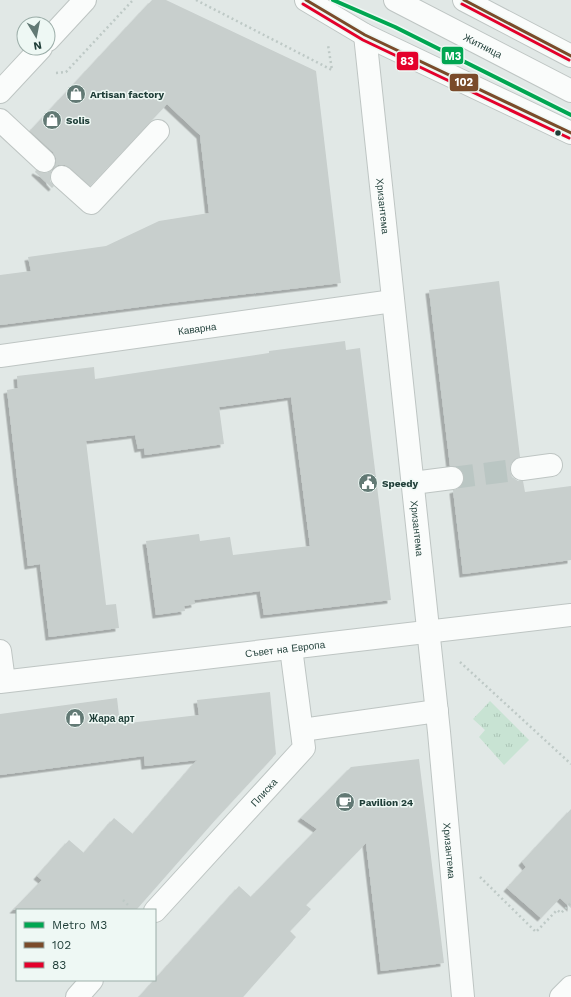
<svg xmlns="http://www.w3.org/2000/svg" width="571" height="997" viewBox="0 0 571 997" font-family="'Work Sans',sans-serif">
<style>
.park{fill:url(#park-tufts)}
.building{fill:#c8cfcd;filter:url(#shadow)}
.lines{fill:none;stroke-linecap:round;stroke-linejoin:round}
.minor-tunnel{stroke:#bac6c3;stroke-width:22;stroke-dasharray:22 11;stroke-linecap:butt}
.minor-casing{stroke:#bec5c3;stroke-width:24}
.path{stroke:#bec9c6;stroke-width:2.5;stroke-dasharray:2 3;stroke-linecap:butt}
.minor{stroke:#fafcfb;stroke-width:22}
.bus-1-casing{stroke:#eef8f4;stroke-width:6}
.bus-2-casing{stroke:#eef8f4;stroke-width:6}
.bus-1{stroke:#7a4b2a;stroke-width:3}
.bus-2{stroke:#e4002b;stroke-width:3}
.metro-1-casing{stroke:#eef8f4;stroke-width:7}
.metro-1{stroke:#00a651;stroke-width:4}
.bus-dot{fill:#1e3d37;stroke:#eef8f4;stroke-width:1.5}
.labels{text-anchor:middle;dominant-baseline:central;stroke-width:3;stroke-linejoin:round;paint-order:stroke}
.street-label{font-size:10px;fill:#1e3d37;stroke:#eef8f4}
.poi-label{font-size:10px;font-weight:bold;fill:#1e3d37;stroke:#eef8f4;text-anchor:start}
.line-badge{stroke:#eef8f4;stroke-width:1.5}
.badge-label{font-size:11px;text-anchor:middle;font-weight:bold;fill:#fff}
</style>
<defs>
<pattern id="park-tufts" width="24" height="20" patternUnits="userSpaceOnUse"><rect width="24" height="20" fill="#c8e3d3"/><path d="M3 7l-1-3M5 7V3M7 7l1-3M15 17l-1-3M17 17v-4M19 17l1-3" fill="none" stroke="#abc4b6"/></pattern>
<filter id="shadow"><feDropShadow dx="-3.5" dy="3.5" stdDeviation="0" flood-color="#0004"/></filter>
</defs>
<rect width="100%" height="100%" fill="#e1e8e6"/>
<!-- park -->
<path class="park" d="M 490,701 L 529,740 L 504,765 L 479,737 L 485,730 L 473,719 Z"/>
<!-- building -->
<path class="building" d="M 152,0 L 166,0 L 316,71 L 341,283 L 170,303 L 0,325 L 0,275 L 31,271 L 28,257 L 106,246 L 159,221 L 209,213 L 200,135 L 167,104 L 90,186 L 70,168 L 65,165 L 58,165 L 54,168 L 56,163 L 56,158 L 53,152 L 30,131 Z
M 36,170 L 42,173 L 47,173 L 52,170 L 50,175 L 50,181 L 54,186 L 52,188 L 35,172 Z
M 499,281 L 520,457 L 515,459 L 511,464 L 510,471 L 512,477 L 518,481 L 523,481 L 525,492 L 571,486 L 571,560 L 463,574 L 453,490 L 460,488 L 463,483 L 464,477 L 462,470 L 457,467 L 450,466 L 429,290 Z
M 345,341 L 346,350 L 360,348 L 391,600 L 264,615 L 260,591 L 194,600 L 195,604 L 184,606 L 185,611 L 156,615 L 146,541 L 199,534 L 200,541 L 230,537 L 233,555 L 275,550 L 310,546 L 291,397 L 219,407 L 224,444 L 145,455 L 144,448 L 138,449 L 135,435 L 86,441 L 106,605 L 116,604 L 119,628 L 49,637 L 40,564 L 28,566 L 17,478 L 7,390 L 18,388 L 17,376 L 94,367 L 95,379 L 269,353 L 269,351 Z
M 270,692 L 276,754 L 216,819 L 136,910 L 13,910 L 42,880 L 37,876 L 69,840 L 84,853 L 114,818 L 133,834 L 197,760 L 145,766 L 144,756 L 0,775 L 0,714 L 117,698 L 120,724 L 199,715 L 197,700 Z
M 419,759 L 444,963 L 381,971 L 366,843 L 306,905 L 311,909 L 290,931 L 296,937 L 243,997 L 139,997 L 239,886 L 251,897 L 317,829 L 301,818 L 351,767 Z
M 571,809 L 571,908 L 560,898 L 541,918 L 507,888 L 526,867 L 522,862 Z"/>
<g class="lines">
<!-- minor-tunnel -->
<path class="minor-tunnel" d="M 452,478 L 522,469"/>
<defs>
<g id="minor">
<path d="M 306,0 L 365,35 L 571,133"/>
<path id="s1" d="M 395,0 L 571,91"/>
<path d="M 464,0 L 571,56"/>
<path id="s2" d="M 365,35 L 439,732 L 463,997"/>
<path d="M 48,40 L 85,0"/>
<path d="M 0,92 L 41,48"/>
<path d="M 0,120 L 44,161"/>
<path d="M 62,177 L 91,203 L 158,131"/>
<path id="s3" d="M 0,356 L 393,301"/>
<path d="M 522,469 L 551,465"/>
<path d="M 413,483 L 452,478"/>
<path d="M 0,651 L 4,681"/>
<path id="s4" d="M 0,682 L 571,615"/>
<path d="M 302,730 L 437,711"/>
<path id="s5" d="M 155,911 L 304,748 L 291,648"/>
<path d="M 77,997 L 92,980"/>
<path d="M 561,997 L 571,987"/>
</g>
</defs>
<!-- minor casing -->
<use href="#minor" class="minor-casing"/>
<!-- path -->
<path class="path" d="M 196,0 L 332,70 L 328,45
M 56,73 L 66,72 L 133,0
M 460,662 L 571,764
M 480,877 L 536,932 L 557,910 L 561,913 L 571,903
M 123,900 L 129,906"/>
<!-- minor -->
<use href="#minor" class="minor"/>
<defs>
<path id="bus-1" d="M 306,0 L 365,35 L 571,133
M 464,0 L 571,56"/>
<path id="bus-2" d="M 303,4 L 363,40 L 569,138
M 462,4 L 569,60"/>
</defs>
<!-- bus-1 casing -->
<use href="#bus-1" class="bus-1-casing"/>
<!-- bus-2 casing -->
<use href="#bus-2" class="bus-2-casing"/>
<!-- bus-1 -->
<use href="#bus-1" class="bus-1"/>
<!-- bus-2 -->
<use href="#bus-2" class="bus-2"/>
<defs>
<path id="metro-1" d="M 333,0 L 395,27 L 571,115"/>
</defs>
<!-- metro-1 casing -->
<use href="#metro-1" class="metro-1-casing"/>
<!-- metro-1 -->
<use href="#metro-1" class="metro-1"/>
</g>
<!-- icons -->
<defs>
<symbol id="shop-disc" viewBox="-11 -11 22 22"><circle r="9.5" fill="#627974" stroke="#eef8f4"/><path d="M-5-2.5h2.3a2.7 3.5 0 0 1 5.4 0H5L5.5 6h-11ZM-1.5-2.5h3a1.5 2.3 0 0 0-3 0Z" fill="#fff"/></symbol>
<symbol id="civic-disc" viewBox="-11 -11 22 22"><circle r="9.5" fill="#627974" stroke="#eef8f4"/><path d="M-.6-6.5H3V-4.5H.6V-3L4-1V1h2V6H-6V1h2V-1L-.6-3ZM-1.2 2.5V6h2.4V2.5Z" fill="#fff"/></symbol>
<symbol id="cafe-disc" viewBox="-11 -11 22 22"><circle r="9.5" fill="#627974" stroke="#eef8f4"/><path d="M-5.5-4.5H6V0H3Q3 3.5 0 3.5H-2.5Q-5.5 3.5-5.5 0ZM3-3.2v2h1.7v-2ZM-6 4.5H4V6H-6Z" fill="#fff"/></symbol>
</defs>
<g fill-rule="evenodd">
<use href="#shop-disc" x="65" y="83" width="22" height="22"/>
<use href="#shop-disc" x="41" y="109" width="22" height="22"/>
<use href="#civic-disc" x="357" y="472" width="22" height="22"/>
<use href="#shop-disc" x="64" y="707" width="22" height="22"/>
<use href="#cafe-disc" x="334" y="791" width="22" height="22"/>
</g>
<!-- markers -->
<circle class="bus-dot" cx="558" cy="133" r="3.5"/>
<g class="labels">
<!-- street labels -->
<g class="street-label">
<text stroke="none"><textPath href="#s1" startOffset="99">Житница</textPath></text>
<text stroke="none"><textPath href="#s2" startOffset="172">Хризантема</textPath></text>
<text stroke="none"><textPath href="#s3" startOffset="199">Каварна</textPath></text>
<text stroke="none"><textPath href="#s2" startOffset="496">Хризантема</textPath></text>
<text stroke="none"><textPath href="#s4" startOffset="287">Съвет на Европа</textPath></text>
<text stroke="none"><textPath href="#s5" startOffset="161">Плиска</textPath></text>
<text stroke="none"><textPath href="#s2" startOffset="820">Хризантема</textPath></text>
</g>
<!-- poi labels -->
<g class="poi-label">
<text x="90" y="94">Artisan factory</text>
<text x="66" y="120">Solis</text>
<text x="382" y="483">Speedy</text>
<text x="89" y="718">Жара арт</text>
<text x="359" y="802">Pavilion 24</text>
</g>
</g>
<g class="line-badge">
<rect x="441" y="46" width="23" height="19" rx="4" fill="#00a651"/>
<rect x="396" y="51" width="23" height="20" rx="4" fill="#e4002b"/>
<rect x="449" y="73" width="30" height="19" rx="4" fill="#7a4b2a"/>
</g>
<g class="badge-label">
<text x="453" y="60">M3</text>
<text x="407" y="65">83</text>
<text x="464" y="86">102</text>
</g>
<!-- legend -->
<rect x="16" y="909" width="140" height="72" fill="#eef8f4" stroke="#9bada8"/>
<rect x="24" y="922" width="20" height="6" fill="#00a651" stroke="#9bada8"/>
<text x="52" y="929" font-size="12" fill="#1e3d37">Metro M3</text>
<rect x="24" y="942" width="20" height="6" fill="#7a4b2a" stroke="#9bada8"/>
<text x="52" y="949" font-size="12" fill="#1e3d37">102</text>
<rect x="24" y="962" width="20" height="6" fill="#e4002b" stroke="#9bada8"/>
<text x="52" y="969" font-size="12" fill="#1e3d37">83</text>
<!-- north arrow -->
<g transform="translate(36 36) rotate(170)"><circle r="19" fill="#eef8f4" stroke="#9bada8"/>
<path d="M0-3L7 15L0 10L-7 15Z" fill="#627974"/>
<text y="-6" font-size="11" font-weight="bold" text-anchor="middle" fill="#1e3d37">N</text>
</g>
</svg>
